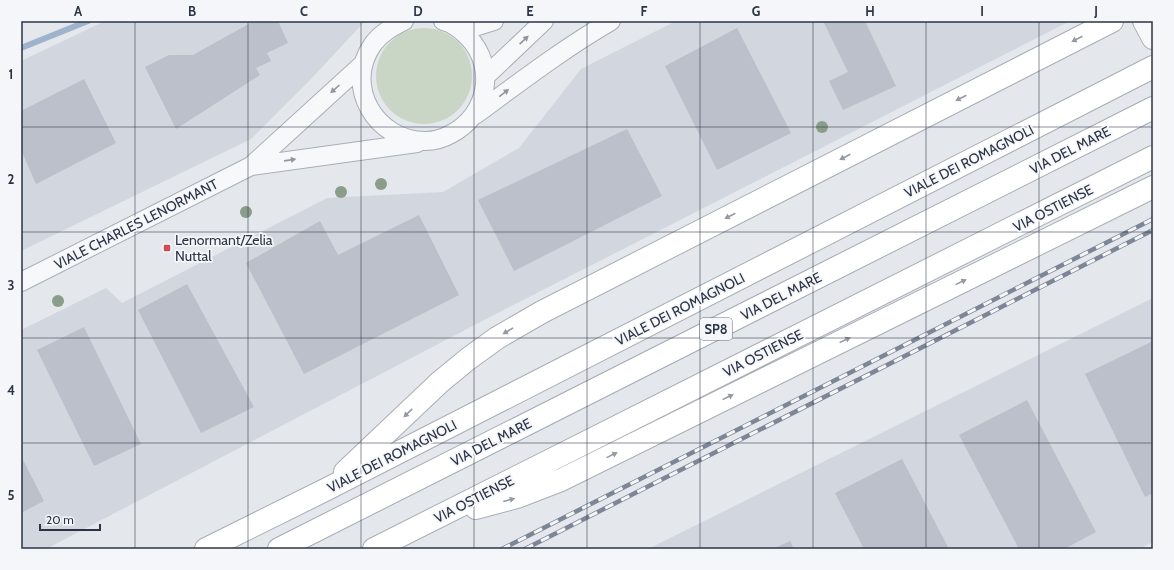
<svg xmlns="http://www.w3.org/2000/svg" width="1174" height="570" viewBox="0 0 1174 570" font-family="Cabin,sans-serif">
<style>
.built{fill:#d2d6de}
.green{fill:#c9d6c5}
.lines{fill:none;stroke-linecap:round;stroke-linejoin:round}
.stream{stroke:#9fb4cc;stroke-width:6}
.building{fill:#bbc0ca}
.minor-casing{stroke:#a9aeb7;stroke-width:20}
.tertiary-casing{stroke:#a9aeb7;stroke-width:24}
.secondary-casing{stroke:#a9aeb7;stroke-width:24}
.primary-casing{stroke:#a3abb8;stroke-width:24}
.minor{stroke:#f7f8fa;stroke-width:18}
.tertiary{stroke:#f7f8fa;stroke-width:22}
.secondary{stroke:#fff;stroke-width:22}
.primary{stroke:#fff;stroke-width:22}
.rail-casing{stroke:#7d8696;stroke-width:4.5}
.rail{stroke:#f4f6f9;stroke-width:3;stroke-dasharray:9;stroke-linecap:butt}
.tree{fill:#899d89}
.oneway{fill:#959aa2}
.oneway2{fill:#9196a0}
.grid{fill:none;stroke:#2b3445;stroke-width:1;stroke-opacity:0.55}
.poi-dot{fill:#d1495b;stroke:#f4f6f9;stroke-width:1.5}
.labels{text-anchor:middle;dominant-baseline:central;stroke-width:3.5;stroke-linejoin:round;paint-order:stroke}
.shield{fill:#f4f6f9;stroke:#676e7b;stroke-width:1}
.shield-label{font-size:13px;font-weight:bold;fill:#2b3445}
.street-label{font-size:14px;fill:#2b3445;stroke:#f4f6f9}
.poi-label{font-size:14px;fill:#2b3445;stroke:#f4f6f9;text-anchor:start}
.neatline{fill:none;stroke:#2b3445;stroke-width:1.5}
.grid-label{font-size:13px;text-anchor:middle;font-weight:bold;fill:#2b3445}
</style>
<rect width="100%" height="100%" fill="#e4e7ec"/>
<!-- built -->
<path class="built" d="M 105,21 L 365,21 L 312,78 L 251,139 L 21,251 L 21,61 Z
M 676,21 L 1070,21 L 486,319 L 46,549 L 21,549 L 21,330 L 106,288 L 122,303 L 327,198 L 443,192 L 519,148 L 581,69 Z
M 1153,298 L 1153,542 L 1139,549 L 648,549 Z"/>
<!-- green -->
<path class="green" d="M376 76a48 48 0 1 1 96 0a48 48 0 1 1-96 0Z"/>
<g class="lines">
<!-- stream -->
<path class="stream" d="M 21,48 L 88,21"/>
</g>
<!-- building -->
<path class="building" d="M 254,21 L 278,21 L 288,43 L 267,53 L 271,61 L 256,68 L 260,75 L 176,129 L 145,67 L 169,55 L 193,55 Z
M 823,21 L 865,21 L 896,86 L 843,110 L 829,81 L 848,72 Z
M 737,28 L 791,133 L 717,170 L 665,66 Z
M 84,79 L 116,143 L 36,184 L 21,150 L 21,111 Z
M 627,129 L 662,196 L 514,271 L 478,200 Z
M 419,215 L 459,295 L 304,374 L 246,263 L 320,221 L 338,255 Z
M 187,284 L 254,407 L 201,433 L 138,310 Z
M 84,327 L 141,444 L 94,466 L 37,350 Z
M 1153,341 L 1153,493 L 1145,497 L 1085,374 Z
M 1027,400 L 1096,532 L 1064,549 L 1019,549 L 959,435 Z
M 21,456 L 44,501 L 21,513 Z
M 902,459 L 949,549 L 864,549 L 835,493 Z
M 790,541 L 794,549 L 773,549 Z"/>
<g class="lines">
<defs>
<path id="minor" d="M 404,21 C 392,27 381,33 373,44 C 343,86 376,141 425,141 C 434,141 444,138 451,134 C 488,115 497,67 468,37 C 461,30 452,23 443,21
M 462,31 L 494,21
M 486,76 L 544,21
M 475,115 C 520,82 563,49 611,21
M 251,166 L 417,143
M 21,282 L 251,166 L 364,63"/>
<path id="tertiary" d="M 1144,21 L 1153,38"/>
<path id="secondary" d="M 345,472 L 440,382 L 468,359 L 497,338 L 542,312 L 1112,21
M 476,508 L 517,497 L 561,480 L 1153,187
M 206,549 L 327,489 L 1153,67
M 374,549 L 1153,157"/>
<path id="primary" d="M 279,549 L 1153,108"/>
</defs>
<!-- minor casing -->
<use href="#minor" class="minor-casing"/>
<!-- tertiary casing -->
<use href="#tertiary" class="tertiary-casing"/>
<!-- secondary casing -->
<use href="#secondary" class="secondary-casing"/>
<!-- primary casing -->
<use href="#primary" class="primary-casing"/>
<!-- minor -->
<use href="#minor" class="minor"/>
<!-- tertiary -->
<use href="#tertiary" class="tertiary"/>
<!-- secondary -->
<use href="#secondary" class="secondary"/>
<!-- primary -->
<use href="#primary" class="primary"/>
<defs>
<path id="rail" d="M 502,549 L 1153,219
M 525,549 L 1153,230"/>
</defs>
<!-- rail casing -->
<use href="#rail" class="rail-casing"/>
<!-- rail -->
<use href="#rail" class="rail"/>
</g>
<!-- trees -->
<g class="tree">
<circle cx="822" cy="127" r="6"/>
<circle cx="381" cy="184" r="6"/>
<circle cx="341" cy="192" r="6"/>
<circle cx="246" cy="212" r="6"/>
<circle cx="58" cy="301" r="6"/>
</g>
<!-- one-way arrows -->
<defs><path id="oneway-solid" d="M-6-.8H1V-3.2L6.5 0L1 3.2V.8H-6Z"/></defs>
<g class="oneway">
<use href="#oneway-solid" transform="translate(1077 39) rotate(153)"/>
<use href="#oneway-solid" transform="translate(961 98) rotate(153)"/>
<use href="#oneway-solid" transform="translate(845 157) rotate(153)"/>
<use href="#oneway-solid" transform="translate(730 216) rotate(153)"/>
<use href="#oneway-solid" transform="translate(961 282) rotate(-26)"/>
<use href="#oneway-solid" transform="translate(508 331) rotate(149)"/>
<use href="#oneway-solid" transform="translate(845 340) rotate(-26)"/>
<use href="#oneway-solid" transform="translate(728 397) rotate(-26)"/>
<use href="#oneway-solid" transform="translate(408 413) rotate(136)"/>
<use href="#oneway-solid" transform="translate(612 455) rotate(-26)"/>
<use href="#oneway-solid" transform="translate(509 500) rotate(-15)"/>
</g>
<g class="oneway2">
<use href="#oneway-solid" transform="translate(524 40) rotate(-43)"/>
<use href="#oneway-solid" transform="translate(335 89) rotate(138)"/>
<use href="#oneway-solid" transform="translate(504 93) rotate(-37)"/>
<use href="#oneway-solid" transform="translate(290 160) rotate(-8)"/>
</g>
<!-- grid -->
<path class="grid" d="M 135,21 L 135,549M 248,21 L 248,549M 361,21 L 361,549M 474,21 L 474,549M 587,21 L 587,549M 700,21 L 700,549M 813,21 L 813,549M 926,21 L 926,549M 1039,21 L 1039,549M 21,127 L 1153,127M 21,232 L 1153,232M 21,338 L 1153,338M 21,443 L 1153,443"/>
<!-- markers -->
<rect class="poi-dot" x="163" y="244" width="8" height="8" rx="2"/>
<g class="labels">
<!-- shield labels -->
<rect class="shield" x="700" y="318" width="32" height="22" rx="3"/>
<g class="shield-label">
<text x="716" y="329">SP8</text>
</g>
<!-- street labels -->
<g class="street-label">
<text transform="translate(1070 150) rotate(-27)">VIA DEL MARE</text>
<text transform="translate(969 161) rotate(-27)">VIALE DEI ROMAGNOLI</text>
<text transform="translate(1053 208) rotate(-27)">VIA OSTIENSE</text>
<text transform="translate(136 224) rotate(-27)">VIALE CHARLES LENORMANT</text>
<text transform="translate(781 296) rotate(-27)">VIA DEL MARE</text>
<text transform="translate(680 309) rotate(-27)">VIALE DEI ROMAGNOLI</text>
<text transform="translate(763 353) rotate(-27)">VIA OSTIENSE</text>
<text transform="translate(491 442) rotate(-27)">VIA DEL MARE</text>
<text transform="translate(392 456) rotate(-27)">VIALE DEI ROMAGNOLI</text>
<text transform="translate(474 499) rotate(-27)">VIA OSTIENSE</text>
</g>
<!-- poi labels -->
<g class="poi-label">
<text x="175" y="240">Lenormant/Zelia<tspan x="175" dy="16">Nuttal</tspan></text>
</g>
</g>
<!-- border -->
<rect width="1174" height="570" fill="none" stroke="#f4f6f9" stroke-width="44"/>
<!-- scale -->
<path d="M40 524v6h60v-6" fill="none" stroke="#2b3445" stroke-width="2"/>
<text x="46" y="524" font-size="12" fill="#2b3445" stroke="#f4f6f9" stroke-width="3" paint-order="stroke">20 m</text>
<rect x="22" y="22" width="1130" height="526" class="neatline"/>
<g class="grid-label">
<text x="78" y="16">A</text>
<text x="192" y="16">B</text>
<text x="304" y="16">C</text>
<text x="418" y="16">D</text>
<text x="530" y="16">E</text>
<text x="644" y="16">F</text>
<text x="756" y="16">G</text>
<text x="870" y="16">H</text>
<text x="982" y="16">I</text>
<text x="1096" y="16">J</text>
<text x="11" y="79">1</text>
<text x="11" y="184">2</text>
<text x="11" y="290">3</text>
<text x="11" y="395">4</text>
<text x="11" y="500">5</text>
</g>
</svg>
